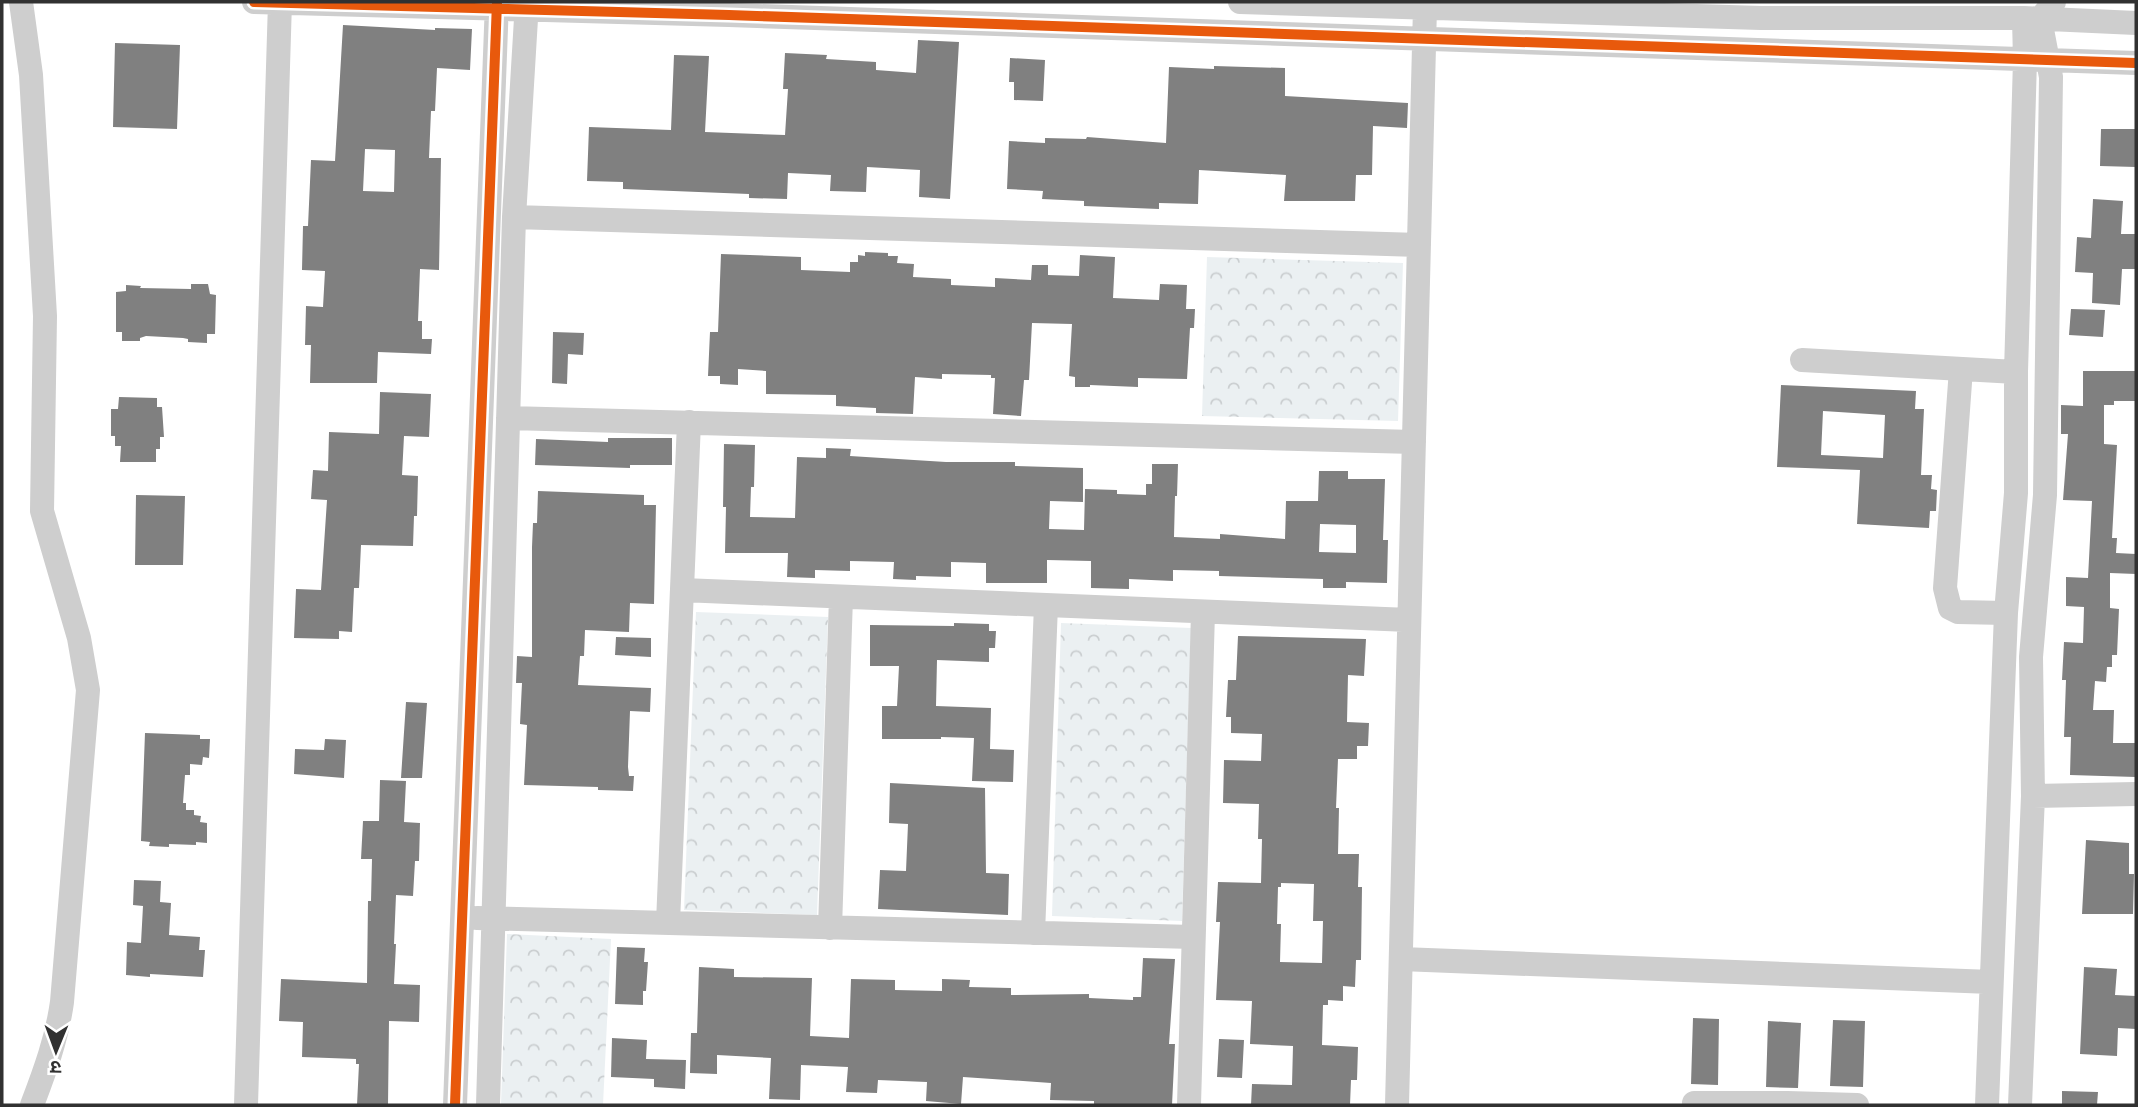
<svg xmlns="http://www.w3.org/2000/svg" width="2138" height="1107" viewBox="0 0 2138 1107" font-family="'Sofia Sans Condensed','Noto Sans Devanagari',sans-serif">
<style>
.park{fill:url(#park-crowns)}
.building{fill:#808080;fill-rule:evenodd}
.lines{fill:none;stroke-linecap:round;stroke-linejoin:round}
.minor{stroke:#cecece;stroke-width:24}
.cycleway-casing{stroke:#fff;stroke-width:15}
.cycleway{stroke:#e8590c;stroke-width:10}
</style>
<defs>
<pattern id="park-crowns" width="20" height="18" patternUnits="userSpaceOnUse" patternTransform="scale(1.75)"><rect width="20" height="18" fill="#ebf0f2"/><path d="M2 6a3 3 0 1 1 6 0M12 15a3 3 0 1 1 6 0" fill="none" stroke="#caced0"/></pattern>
</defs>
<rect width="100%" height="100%" fill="#fff"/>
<!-- park -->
<path class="park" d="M 1207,257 L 1403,263 L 1398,421 L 1202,416 Z
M 696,612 L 828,617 L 817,915 L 684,910 Z
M 1061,623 L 1191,628 L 1182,921 L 1052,916 Z
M 507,934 L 611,939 L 603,1105 L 501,1104 Z"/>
<!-- building -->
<path class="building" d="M 343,25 L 435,30 L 435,28 L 472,29 L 470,70 L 437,68 L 435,111 L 431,111 L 429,158 L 441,158 L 439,270 L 420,269 L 418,321 L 422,321 L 422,339 L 432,339 L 431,354 L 378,352 L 377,383 L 310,383 L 311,345 L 305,345 L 306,306 L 323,307 L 325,271 L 302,270 L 303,226 L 308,226 L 311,160 L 335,161 ZM 365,149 L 395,150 L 394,192 L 363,191 Z
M 918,40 L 959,42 L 950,199 L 919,197 L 920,170 L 867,167 L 866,192 L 830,191 L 831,175 L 788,173 L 787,199 L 749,198 L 749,194 L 623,189 L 623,182 L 587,181 L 589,127 L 671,130 L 674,55 L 709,56 L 705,132 L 785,135 L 788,89 L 783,89 L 785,53 L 827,55 L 826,59 L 876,62 L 876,70 L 916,73 Z
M 115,43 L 180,45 L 177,129 L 113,127 Z
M 1010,58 L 1045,60 L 1043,101 L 1014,100 L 1014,82 L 1009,82 Z
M 1214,66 L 1285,68 L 1285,96 L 1408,103 L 1407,128 L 1373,126 L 1372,175 L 1356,175 L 1355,201 L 1284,201 L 1286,175 L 1199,170 L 1198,204 L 1159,203 L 1159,209 L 1084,206 L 1084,201 L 1042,199 L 1043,191 L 1007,189 L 1009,141 L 1045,143 L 1045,138 L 1086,139 L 1087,137 L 1166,143 L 1169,67 L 1214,69 Z
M 2101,129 L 2136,129 L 2136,167 L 2100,166 Z
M 2093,199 L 2123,201 L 2121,234 L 2136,234 L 2136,269 L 2122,269 L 2120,305 L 2092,303 L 2093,273 L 2075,272 L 2077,237 L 2091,238 Z
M 865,252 L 888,253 L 888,256 L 898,256 L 897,263 L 914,264 L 913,277 L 951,279 L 951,285 L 995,287 L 995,278 L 1031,280 L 1032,265 L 1048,265 L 1048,275 L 1079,276 L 1080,255 L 1115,257 L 1113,298 L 1159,300 L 1160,284 L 1187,285 L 1186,309 L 1195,309 L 1194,328 L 1190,328 L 1187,379 L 1138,378 L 1138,387 L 1090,385 L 1090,387 L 1075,387 L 1075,377 L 1069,376 L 1072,324 L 1032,323 L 1029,380 L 1024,380 L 1021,416 L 993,414 L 995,378 L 991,378 L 991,375 L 942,374 L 942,379 L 915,377 L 913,414 L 876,413 L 876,408 L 836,406 L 836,395 L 766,394 L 766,371 L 738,369 L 738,385 L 720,384 L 720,376 L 708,376 L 710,332 L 718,332 L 721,254 L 801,257 L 801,270 L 850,272 L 850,262 L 858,262 L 858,255 L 865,256 Z
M 191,284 L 208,284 L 210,294 L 216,295 L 215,334 L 207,334 L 207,343 L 188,342 L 188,339 L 183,338 L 146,336 L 140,338 L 140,341 L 122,341 L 122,332 L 116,332 L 116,292 L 126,291 L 126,285 L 141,286 L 140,288 L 191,289 Z
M 2071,309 L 2105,310 L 2103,337 L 2069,335 Z
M 553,332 L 584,333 L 583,355 L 568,354 L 567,384 L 552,383 Z
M 2083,371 L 2136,371 L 2136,401 L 2114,401 L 2114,405 L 2104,405 L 2104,444 L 2117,445 L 2112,538 L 2117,538 L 2116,553 L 2136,554 L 2136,574 L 2110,573 L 2110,608 L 2119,609 L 2117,655 L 2112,655 L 2112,667 L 2107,667 L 2106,682 L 2095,681 L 2093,710 L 2114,710 L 2113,743 L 2136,743 L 2136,777 L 2070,775 L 2071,737 L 2064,737 L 2066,680 L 2062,680 L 2064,642 L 2083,643 L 2084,607 L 2066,606 L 2066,577 L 2088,578 L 2092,501 L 2063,500 L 2068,434 L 2061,434 L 2061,405 L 2083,406 Z
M 1781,385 L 1916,391 L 1915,409 L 1924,409 L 1921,475 L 1932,475 L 1931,489 L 1937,490 L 1936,511 L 1930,511 L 1929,528 L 1857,524 L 1860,470 L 1777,467 ZM 1823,411 L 1885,415 L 1883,458 L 1821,455 Z
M 380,392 L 431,394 L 429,437 L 404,436 L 402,475 L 418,476 L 417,516 L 414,516 L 413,546 L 361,545 L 359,588 L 354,588 L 352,632 L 339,631 L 339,639 L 294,638 L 296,589 L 321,590 L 327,500 L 311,499 L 313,470 L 328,471 L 329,432 L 379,434 Z
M 119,397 L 157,398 L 157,407 L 162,407 L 164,437 L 160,437 L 160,449 L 156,449 L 156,462 L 120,462 L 121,446 L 115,446 L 115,436 L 111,436 L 111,409 L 118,409 Z
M 608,438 L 672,438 L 672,465 L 630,465 L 630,468 L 535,465 L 536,439 L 608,442 Z
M 724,444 L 755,445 L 754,487 L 751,487 L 750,517 L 795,518 L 797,457 L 826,458 L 826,448 L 851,449 L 850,456 L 946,462 L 1015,462 L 1015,466 L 1083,468 L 1083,502 L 1050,501 L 1049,529 L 1084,530 L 1085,489 L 1117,490 L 1117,494 L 1146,495 L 1146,484 L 1152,484 L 1152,464 L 1178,464 L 1177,496 L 1175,496 L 1174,537 L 1220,539 L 1220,534 L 1285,539 L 1286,501 L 1318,501 L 1319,471 L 1348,471 L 1348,479 L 1385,479 L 1383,540 L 1388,540 L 1387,583 L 1346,582 L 1346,588 L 1323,588 L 1323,579 L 1219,576 L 1219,571 L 1173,570 L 1173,581 L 1129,579 L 1129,589 L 1091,588 L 1091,561 L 1047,560 L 1047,583 L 986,583 L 986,563 L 951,562 L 951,577 L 916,576 L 916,580 L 893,579 L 894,562 L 850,561 L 850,571 L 815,570 L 815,578 L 787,577 L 788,553 L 725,553 L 726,507 L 723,507 ZM 1320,524 L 1356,525 L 1356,553 L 1319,552 Z
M 538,491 L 644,495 L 644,505 L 656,505 L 654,604 L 630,603 L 629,632 L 585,630 L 584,656 L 580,656 L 578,685 L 651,688 L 650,712 L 630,711 L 628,767 L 629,776 L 634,776 L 633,791 L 598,790 L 598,787 L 524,785 L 527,725 L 520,724 L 522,683 L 516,683 L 517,656 L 532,657 L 532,547 L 533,523 L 537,523 Z
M 136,495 L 185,496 L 183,565 L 135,565 Z
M 954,623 L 989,624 L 989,631 L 996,631 L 995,648 L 989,648 L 989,662 L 937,660 L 936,706 L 991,708 L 990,749 L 1014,750 L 1013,782 L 972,781 L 974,738 L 941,737 L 941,739 L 882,739 L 882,706 L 897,706 L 899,666 L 870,666 L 870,625 L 954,626 Z
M 1238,636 L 1366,639 L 1364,676 L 1348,675 L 1347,722 L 1369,723 L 1368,746 L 1357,746 L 1357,759 L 1338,759 L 1336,808 L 1339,808 L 1338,854 L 1359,854 L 1358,887 L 1362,887 L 1361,960 L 1356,960 L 1355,987 L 1343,986 L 1343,1001 L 1328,1000 L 1328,1005 L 1323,1005 L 1322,1045 L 1358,1047 L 1357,1080 L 1351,1080 L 1350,1105 L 1251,1105 L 1252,1084 L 1292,1085 L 1293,1046 L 1250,1044 L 1252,1001 L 1216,1000 L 1220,922 L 1216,922 L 1218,882 L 1261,883 L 1262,839 L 1258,839 L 1259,804 L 1223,803 L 1224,760 L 1261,761 L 1262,734 L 1231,733 L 1231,717 L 1226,717 L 1228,680 L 1236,680 ZM 1281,883 L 1314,884 L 1313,921 L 1323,921 L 1322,963 L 1280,962 L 1281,924 L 1277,924 L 1278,887 L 1281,887 Z
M 616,637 L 651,638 L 651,657 L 615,655 Z
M 406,702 L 427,703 L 422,778 L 401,778 Z
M 145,733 L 200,735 L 200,739 L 210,739 L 209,758 L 203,757 L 202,765 L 190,764 L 190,775 L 185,775 L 183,803 L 186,803 L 186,810 L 194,810 L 194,815 L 201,816 L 200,822 L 207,823 L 207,843 L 196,842 L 196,845 L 169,844 L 169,847 L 149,846 L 150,842 L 141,841 Z
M 325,739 L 346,740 L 344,778 L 294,774 L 295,749 L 324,750 Z
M 380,780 L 406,781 L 404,822 L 420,823 L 419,861 L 415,861 L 413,896 L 396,895 L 394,944 L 396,944 L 394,984 L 420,985 L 419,1022 L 389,1021 L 388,1105 L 357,1105 L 359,1064 L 356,1064 L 356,1059 L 302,1057 L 303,1022 L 279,1021 L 281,979 L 367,983 L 368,901 L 371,901 L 372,859 L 361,859 L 363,821 L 379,821 Z
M 890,783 L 985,788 L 986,873 L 1009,874 L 1008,915 L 878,909 L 880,870 L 906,871 L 908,824 L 889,823 Z
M 2086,840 L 2129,843 L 2129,874 L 2134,874 L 2133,914 L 2082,914 Z
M 134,880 L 161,881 L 160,902 L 171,903 L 169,935 L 200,937 L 199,950 L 205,950 L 203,977 L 150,974 L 150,977 L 126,975 L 127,942 L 141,943 L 143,906 L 133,905 Z
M 617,947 L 645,948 L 644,962 L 648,962 L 646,991 L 643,991 L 643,1005 L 615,1004 Z
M 1143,958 L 1175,959 L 1169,1044 L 1175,1044 L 1172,1105 L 1094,1105 L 1094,1101 L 1050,1100 L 1051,1083 L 963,1077 L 961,1104 L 926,1101 L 927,1082 L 878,1080 L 877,1093 L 846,1092 L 848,1067 L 801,1065 L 800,1100 L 769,1099 L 771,1058 L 717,1055 L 717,1074 L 690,1073 L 691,1033 L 697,1033 L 699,967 L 734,969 L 734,977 L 812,978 L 810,1036 L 849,1038 L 851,979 L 895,980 L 895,990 L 942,991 L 942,979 L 970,980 L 969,987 L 1011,988 L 1011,995 L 1089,994 L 1089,998 L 1133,1000 L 1133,997 L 1141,997 Z
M 2084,967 L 2117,969 L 2115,995 L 2136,996 L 2136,1029 L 2118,1028 L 2117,1056 L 2080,1054 Z
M 1693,1018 L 1719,1019 L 1718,1085 L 1691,1084 Z
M 1833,1020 L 1865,1021 L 1863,1087 L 1830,1086 Z
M 1768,1021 L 1801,1023 L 1798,1088 L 1766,1087 Z
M 612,1038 L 647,1040 L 646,1059 L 686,1060 L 685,1089 L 654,1087 L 654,1079 L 611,1077 Z
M 1219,1039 L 1244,1040 L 1242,1078 L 1217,1077 Z
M 2062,1091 L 2098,1092 L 2097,1105 L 2062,1105 Z"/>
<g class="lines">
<!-- minor -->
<path class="minor" d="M 21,2 L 31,75 L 45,316 L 42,511 L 79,638 L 88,690 L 62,1002 C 57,1038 45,1071 32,1105
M 254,2 L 729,15 L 2136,63
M 1240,2 L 1761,18 L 2024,18 L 2136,23
M 514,217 L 1419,245
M 1802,360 L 2016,372
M 1961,369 L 1945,588 L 1950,608 L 1958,612 L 2006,613
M 508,418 L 1414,442
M 682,590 L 1409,620
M 2033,796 L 2136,794
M 477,918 L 1193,937
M 668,923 L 689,422
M 830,928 L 841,597
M 1033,933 L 1046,605
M 1401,959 L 1991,982
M 1694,1103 L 1787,1103
M 246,1105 L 280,2
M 455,1105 L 497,2
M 488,1105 L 514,217 L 527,2
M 1189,1105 L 1203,612
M 1397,1105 L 1425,7
M 1784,1105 L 1787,1103 L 1857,1105
M 1987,1105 L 2006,613 L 2016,493 L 2016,372 L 2025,60 L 2024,18
M 2020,1105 L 2033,796 L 2031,657 L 2045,495 L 2051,77 L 2040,19 L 2054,2"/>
<defs>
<path id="cycleway" d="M 254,2 L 729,15 L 2136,63
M 455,1105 L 497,2"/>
</defs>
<!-- cycleway casing -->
<use href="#cycleway" class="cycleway-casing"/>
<!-- cycleway -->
<use href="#cycleway" class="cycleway"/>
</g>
<!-- border -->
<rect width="2138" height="1107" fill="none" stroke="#313131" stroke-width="7"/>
<!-- north arrow -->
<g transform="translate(56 1051) rotate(181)" stroke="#ffffff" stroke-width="5" paint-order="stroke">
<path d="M0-5L12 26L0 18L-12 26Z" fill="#313131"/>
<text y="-10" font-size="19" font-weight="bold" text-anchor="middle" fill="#313131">उ</text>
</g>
</svg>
